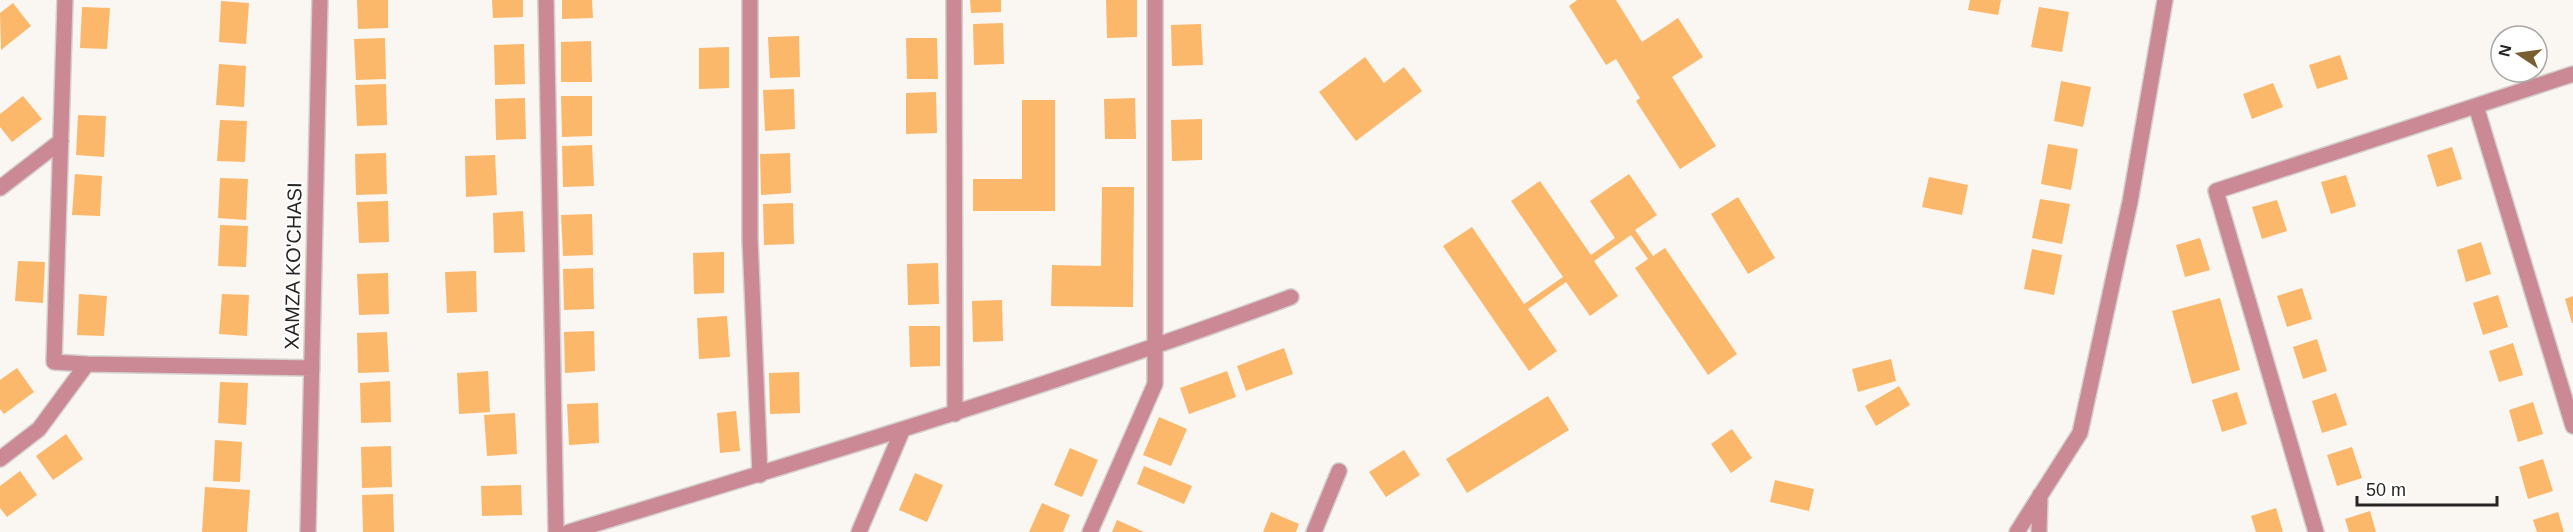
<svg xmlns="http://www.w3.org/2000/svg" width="2573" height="532" viewBox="0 0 2573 532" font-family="Helvetica,sans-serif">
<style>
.building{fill:#fbb86b}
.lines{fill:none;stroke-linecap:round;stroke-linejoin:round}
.minor-casing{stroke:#d4d1cd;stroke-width:18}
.minor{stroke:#cb8996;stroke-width:15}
.labels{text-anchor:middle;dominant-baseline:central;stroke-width:4.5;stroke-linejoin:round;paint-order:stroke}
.street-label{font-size:20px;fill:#272624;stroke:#fff}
</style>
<rect width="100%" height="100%" fill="#faf6f2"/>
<!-- building -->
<path class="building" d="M 357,0 L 388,0 L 388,28 L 358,29 Z
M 492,0 L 523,0 L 523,17 L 493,18 Z
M 562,0 L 592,0 L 593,18 L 562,19 Z
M 970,0 L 1001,0 L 1001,12 L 971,13 Z
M 1106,0 L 1137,0 L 1137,37 L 1107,38 Z
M 1577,0 L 1616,0 L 1642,42 L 1678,18 L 1703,57 L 1672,77 L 1716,146 L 1680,169 L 1636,101 L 1640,98 L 1616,59 L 1606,65 L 1569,6 Z
M 1970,0 L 2001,0 L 1998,15 L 1968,10 Z
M 221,1 L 249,3 L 246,44 L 219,42 Z
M 13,3 L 31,26 L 1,50 L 0,13 Z
M 82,7 L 110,8 L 107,49 L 80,48 Z
M 2039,7 L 2069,12 L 2062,52 L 2031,47 Z
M 1003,23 L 1004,64 L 974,65 L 973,24 Z
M 1201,24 L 1203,65 L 1172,66 L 1171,25 Z
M 799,36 L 800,77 L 770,78 L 768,37 Z
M 385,38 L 386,79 L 356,80 L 354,39 Z
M 906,38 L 937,38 L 938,79 L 907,79 Z
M 591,41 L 592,82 L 561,82 L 561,42 Z
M 524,44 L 525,84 L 495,85 L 494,45 Z
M 729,47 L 729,88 L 699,89 L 699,48 Z
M 2340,55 L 2348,79 L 2317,89 L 2309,65 Z
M 1365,57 L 1384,83 L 1404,67 L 1422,91 L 1356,141 L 1319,92 Z
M 219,64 L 246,66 L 244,107 L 216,105 Z
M 2061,81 L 2091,87 L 2083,127 L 2054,121 Z
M 2273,83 L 2283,107 L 2252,119 L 2243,94 Z
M 386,84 L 387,125 L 357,126 L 355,85 Z
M 794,89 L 795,129 L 765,131 L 763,90 Z
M 936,92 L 937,133 L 906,134 L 906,93 Z
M 23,96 L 42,119 L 12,142 L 0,127 L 0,114 Z
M 561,96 L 592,96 L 592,136 L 562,137 Z
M 525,98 L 526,139 L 496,140 L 495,99 Z
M 1135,98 L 1136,139 L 1105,139 L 1104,99 Z
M 1022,100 L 1055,100 L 1055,211 L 973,211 L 973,179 L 1022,179 Z
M 78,115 L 106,116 L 104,157 L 76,155 Z
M 1202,119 L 1202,160 L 1172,161 L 1171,120 Z
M 220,120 L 247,121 L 245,162 L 217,161 Z
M 2048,144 L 2078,149 L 2071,190 L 2041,184 Z
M 592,145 L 594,186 L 563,187 L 562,146 Z
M 2452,147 L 2462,179 L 2437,187 L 2427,155 Z
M 386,153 L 387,194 L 356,195 L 355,154 Z
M 790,153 L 791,193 L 761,195 L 760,154 Z
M 495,155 L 497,195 L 466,197 L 465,156 Z
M 75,174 L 102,176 L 100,216 L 72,215 Z
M 1629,174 L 1657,215 L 1635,230 L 1653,256 L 1665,248 L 1737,354 L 1708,375 L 1635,268 L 1648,259 L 1631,235 L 1594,261 L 1618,296 L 1590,316 L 1566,282 L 1528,309 L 1557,351 L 1529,371 L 1443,246 L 1472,227 L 1524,304 L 1563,277 L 1511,201 L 1540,181 L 1591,255 L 1615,238 L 1590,201 Z
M 2346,175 L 2356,206 L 2331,214 L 2321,182 Z
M 1929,177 L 1968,185 L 1962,215 L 1922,207 Z
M 220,178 L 248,179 L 246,220 L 218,218 Z
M 1102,187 L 1134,187 L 1133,307 L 1051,306 L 1052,265 L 1101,266 Z
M 1738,197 L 1775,258 L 1748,274 L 1711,214 Z
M 2040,199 L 2070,204 L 2062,244 L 2032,238 Z
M 2277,200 L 2287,231 L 2262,239 L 2252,207 Z
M 388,201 L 389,242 L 359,243 L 357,202 Z
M 793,203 L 794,244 L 764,245 L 763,204 Z
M 523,211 L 525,252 L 494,253 L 493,213 Z
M 592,214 L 593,255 L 563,256 L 561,215 Z
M 220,225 L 248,226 L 246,267 L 218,266 Z
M 2200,238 L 2210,270 L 2185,277 L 2176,245 Z
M 2481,242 L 2491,274 L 2466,282 L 2457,250 Z
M 2032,249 L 2062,255 L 2054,295 L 2024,289 Z
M 724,252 L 724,293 L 694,294 L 693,253 Z
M 18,261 L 45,262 L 43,303 L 15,301 Z
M 938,263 L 939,304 L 908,305 L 907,264 Z
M 593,268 L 594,309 L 564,310 L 563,269 Z
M 476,271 L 477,312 L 447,313 L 445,272 Z
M 388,273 L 389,314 L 359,315 L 357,274 Z
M 2302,288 L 2312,319 L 2287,327 L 2277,296 Z
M 79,294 L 107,296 L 104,336 L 77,335 Z
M 222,294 L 249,295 L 247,336 L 219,334 Z
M 2498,295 L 2508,327 L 2483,335 L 2473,303 Z
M 2573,296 L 2573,323 L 2572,323 L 2565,299 Z
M 2220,298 L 2240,370 L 2192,384 L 2172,311 Z
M 1002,300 L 1003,341 L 973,342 L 972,301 Z
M 727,316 L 730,357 L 699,359 L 697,318 Z
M 909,326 L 940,326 L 940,366 L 910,367 Z
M 594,331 L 595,371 L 565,373 L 564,332 Z
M 387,332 L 389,372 L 358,373 L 357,333 Z
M 2317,339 L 2327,371 L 2303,379 L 2293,347 Z
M 2513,343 L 2523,375 L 2499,382 L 2489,351 Z
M 1284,348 L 1293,374 L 1246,391 L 1237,366 Z
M 1891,359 L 1896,381 L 1858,392 L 1852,369 Z
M 17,368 L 34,392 L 4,414 L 0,409 L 0,380 Z
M 488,371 L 490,412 L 459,414 L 457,373 Z
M 1227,371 L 1236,397 L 1189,414 L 1180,388 Z
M 799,372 L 800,413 L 770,414 L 769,373 Z
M 390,381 L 391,422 L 361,423 L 360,383 Z
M 220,382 L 248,383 L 246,425 L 218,423 Z
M 1899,386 L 1910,405 L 1876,426 L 1865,406 Z
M 2237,392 L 2247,424 L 2222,432 L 2212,400 Z
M 2336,393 L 2347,425 L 2322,433 L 2312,401 Z
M 1548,396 L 1569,430 L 1467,493 L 1446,459 Z
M 2533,402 L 2543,434 L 2518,442 L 2509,410 Z
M 598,403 L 599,443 L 569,445 L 567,404 Z
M 736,411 L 740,451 L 720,453 L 717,413 Z
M 515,413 L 517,454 L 487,456 L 484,415 Z
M 1159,417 L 1187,429 L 1171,466 L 1143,455 Z
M 1732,429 L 1752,458 L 1731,473 L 1711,444 Z
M 66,434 L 83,459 L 53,480 L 36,456 Z
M 215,440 L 242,442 L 240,482 L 213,481 Z
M 391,446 L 392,487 L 362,488 L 361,447 Z
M 2352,447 L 2362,478 L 2337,486 L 2327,455 Z
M 1070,448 L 1098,460 L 1082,497 L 1054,485 Z
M 1404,450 L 1420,475 L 1386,497 L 1369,472 Z
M 2543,459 L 2553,491 L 2528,499 L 2519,467 Z
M 1144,466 L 1192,486 L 1184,504 L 1137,484 Z
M 20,471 L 37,495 L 7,517 L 0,508 L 0,486 Z
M 915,473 L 943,485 L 927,522 L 899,510 Z
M 1775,480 L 1814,489 L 1809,511 L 1770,502 Z
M 521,485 L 522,515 L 482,516 L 481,486 Z
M 205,487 L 250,490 L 247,532 L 202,532 Z
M 393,494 L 394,532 L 363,532 L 362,495 Z
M 1042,503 L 1070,515 L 1063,532 L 1029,532 Z
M 2276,508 L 2283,532 L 2256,532 L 2251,516 Z
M 2370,511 L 2376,532 L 2349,532 L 2345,519 Z
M 1271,512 L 1299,524 L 1296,532 L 1263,532 Z
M 2558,512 L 2564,532 L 2537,532 L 2533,520 Z
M 1117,520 L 1144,532 L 1112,532 Z"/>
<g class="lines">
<defs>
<path id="minor" d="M 65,0 L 54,362 L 87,364
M 546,0 L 556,532
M 750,0 L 750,239 L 760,475
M 954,0 L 955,414
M 2476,106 L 2573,426
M 0,188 L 61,141
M 0,459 L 39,429 L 87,364 L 312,368
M 308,532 L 320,0
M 569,532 C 811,458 1053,386 1291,297
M 859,532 L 902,431
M 1090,532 L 1155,384 L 1155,0
M 1314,532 L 1339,471
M 2017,532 L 2080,433 L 2130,202 L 2165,0
M 2039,532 L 2040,495
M 2316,532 L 2216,191 L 2573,74"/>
</defs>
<!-- minor casing -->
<use href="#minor" class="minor-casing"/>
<!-- minor -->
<use href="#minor" class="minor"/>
</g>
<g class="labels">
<!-- street labels -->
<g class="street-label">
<text transform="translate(293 266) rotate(-89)">XAMZA KO'CHASI</text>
</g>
</g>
<!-- north arrow -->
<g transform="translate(2519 54) rotate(283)"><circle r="28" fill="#ffffff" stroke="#a9a8a7" stroke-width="1.5"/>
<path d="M0-4.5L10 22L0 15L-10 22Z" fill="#795e30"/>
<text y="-9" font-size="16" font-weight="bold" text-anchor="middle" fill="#272624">N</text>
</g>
<!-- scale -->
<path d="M2357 496v9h140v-9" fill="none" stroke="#272624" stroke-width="3"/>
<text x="2366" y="496" font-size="18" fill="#272624" stroke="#ffffff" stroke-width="4.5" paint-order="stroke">50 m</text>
</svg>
